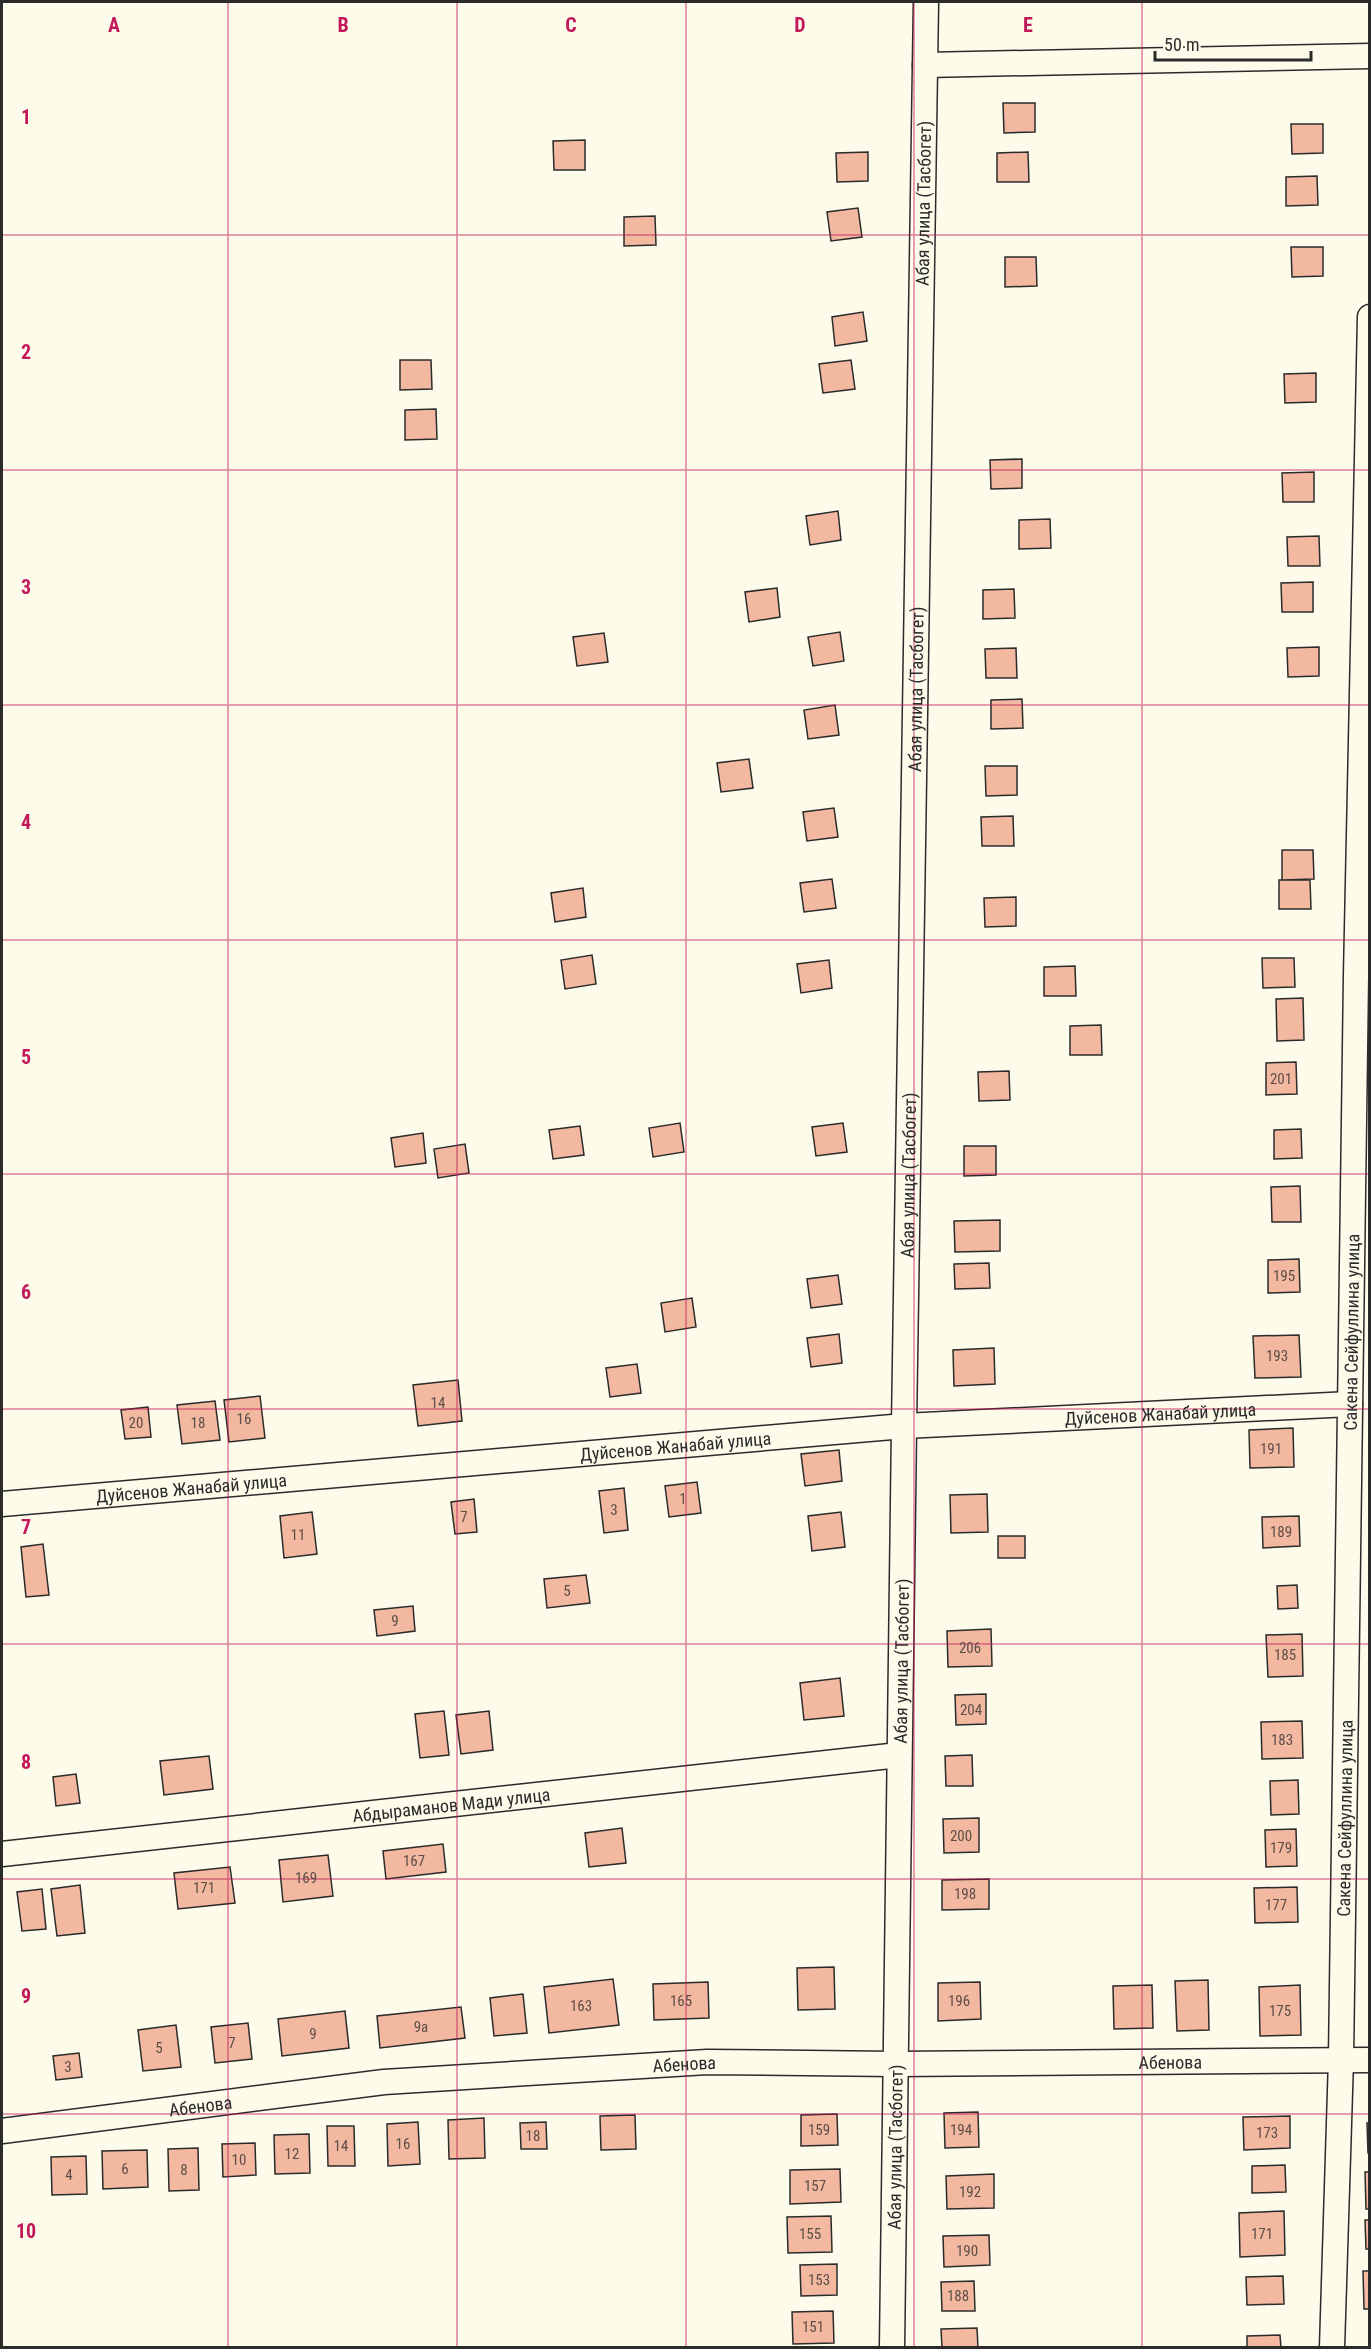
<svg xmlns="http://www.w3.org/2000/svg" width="1371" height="2349" viewBox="0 0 1371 2349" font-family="'Roboto Condensed',sans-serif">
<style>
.building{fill:#f2b8a0;stroke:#2b2b2b;stroke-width:1.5}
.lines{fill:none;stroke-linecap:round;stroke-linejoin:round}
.minor-casing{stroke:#2b2b2b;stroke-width:27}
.minor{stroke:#fdfbea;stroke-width:24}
.grid{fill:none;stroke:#c2185b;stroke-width:1.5;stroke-opacity:0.55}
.labels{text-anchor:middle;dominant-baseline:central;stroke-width:4.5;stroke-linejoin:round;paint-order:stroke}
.number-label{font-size:15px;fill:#5d4e48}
.street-label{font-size:18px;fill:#2b2b2b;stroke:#fdfbea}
.grid-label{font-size:20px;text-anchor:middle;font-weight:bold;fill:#c2185b;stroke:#fdfbea;stroke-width:4.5;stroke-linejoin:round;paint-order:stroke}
</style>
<rect width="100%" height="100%" fill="#fdfbea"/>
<!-- building -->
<path class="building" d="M 1003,103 L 1035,103 L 1035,132 L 1004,133 Z
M 1291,124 L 1323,124 L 1323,153 L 1292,154 Z
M 585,140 L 585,170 L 554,170 L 553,141 Z
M 868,152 L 868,181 L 837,182 L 836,153 Z
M 1028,152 L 1029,182 L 997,182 L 997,153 Z
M 1317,176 L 1318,205 L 1286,206 L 1286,177 Z
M 858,208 L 862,237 L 831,241 L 827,212 Z
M 655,216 L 656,245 L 624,246 L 624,217 Z
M 1291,247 L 1323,247 L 1323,276 L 1292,277 Z
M 1005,257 L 1036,257 L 1037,286 L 1005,287 Z
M 863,312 L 867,341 L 835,346 L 832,317 Z
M 400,360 L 431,360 L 432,389 L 400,390 Z
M 851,360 L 855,389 L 823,393 L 819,364 Z
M 1316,373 L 1316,402 L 1285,403 L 1284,374 Z
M 436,409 L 437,439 L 405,440 L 405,410 Z
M 1022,459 L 1022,488 L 991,489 L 990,460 Z
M 1314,472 L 1314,502 L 1283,502 L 1282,473 Z
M 838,511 L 841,540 L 810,545 L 806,516 Z
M 1050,519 L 1051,548 L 1019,549 L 1019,520 Z
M 1319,536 L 1320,566 L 1288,566 L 1287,537 Z
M 1313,582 L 1313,612 L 1282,612 L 1281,583 Z
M 777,588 L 780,617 L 749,622 L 745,592 Z
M 1014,589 L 1015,618 L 983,619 L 983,590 Z
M 840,632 L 844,661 L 813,666 L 808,637 Z
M 604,633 L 608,662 L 577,666 L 573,637 Z
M 1319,647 L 1319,676 L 1288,677 L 1287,648 Z
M 1016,648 L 1017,678 L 986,678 L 985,649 Z
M 1022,699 L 1023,728 L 991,729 L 991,700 Z
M 835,705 L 839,735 L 808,739 L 804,710 Z
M 749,759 L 753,788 L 721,792 L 717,763 Z
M 985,766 L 1017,766 L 1017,795 L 986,796 Z
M 834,808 L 838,837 L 807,841 L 803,812 Z
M 1013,816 L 1014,846 L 982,846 L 981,817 Z
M 1282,850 L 1313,850 L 1314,879 L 1282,880 Z
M 832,879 L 836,908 L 804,912 L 800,883 Z
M 1279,880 L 1310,880 L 1311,909 L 1279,909 Z
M 583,888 L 586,917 L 555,922 L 551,893 Z
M 1016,897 L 1016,926 L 985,927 L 984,898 Z
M 592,955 L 596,984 L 565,989 L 561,960 Z
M 1262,958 L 1294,958 L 1295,987 L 1263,988 Z
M 829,960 L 832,988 L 801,993 L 797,964 Z
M 1075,966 L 1076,996 L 1044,996 L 1044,967 Z
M 1303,998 L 1304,1040 L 1277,1041 L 1276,999 Z
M 1101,1025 L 1102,1055 L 1070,1055 L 1070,1026 Z
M 1296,1062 L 1297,1094 L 1266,1095 L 1266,1063 Z
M 1009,1071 L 1010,1100 L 979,1101 L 978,1072 Z
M 680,1123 L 684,1152 L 653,1157 L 649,1128 Z
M 843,1123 L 847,1152 L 816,1156 L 812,1127 Z
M 580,1126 L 584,1155 L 553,1159 L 549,1130 Z
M 1301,1129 L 1302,1158 L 1274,1159 L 1274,1130 Z
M 423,1133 L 426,1163 L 395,1167 L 391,1138 Z
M 465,1144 L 469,1173 L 438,1178 L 434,1149 Z
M 964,1146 L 996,1146 L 996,1175 L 964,1176 Z
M 1300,1186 L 1301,1222 L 1272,1222 L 1271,1187 Z
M 1000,1220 L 1000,1251 L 955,1252 L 954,1221 Z
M 1299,1259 L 1300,1292 L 1268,1293 L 1268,1260 Z
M 989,1263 L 990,1288 L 955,1289 L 954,1264 Z
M 838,1275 L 842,1304 L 811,1308 L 807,1279 Z
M 692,1298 L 696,1327 L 665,1332 L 661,1303 Z
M 839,1334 L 842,1363 L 811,1367 L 807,1338 Z
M 1299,1335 L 1301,1377 L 1255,1378 L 1253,1336 Z
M 994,1348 L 995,1384 L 954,1386 L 953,1350 Z
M 637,1364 L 641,1393 L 610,1397 L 606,1368 Z
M 458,1380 L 462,1421 L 418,1426 L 413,1385 Z
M 260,1396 L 265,1438 L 229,1442 L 224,1400 Z
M 215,1401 L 220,1440 L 182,1444 L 177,1405 Z
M 148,1407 L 151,1437 L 125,1439 L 121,1410 Z
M 1293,1428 L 1294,1467 L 1250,1468 L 1249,1430 Z
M 839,1450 L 842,1481 L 805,1486 L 801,1454 Z
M 697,1482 L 701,1513 L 669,1517 L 665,1486 Z
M 624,1488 L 628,1530 L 604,1533 L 599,1491 Z
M 987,1494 L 988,1532 L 951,1533 L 950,1495 Z
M 474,1499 L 477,1532 L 455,1534 L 451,1502 Z
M 312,1512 L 317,1554 L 284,1558 L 280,1516 Z
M 841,1512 L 845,1547 L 812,1551 L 808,1516 Z
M 1299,1516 L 1300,1546 L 1263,1548 L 1262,1517 Z
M 998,1536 L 1025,1536 L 1025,1558 L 998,1558 Z
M 43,1544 L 49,1595 L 26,1597 L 21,1547 Z
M 586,1575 L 590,1603 L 547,1608 L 544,1579 Z
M 1297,1585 L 1298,1608 L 1278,1609 L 1277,1586 Z
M 413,1606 L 415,1631 L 377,1636 L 374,1610 Z
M 991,1629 L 992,1666 L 948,1667 L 947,1631 Z
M 1302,1634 L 1303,1676 L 1268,1677 L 1266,1635 Z
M 840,1678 L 844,1716 L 804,1720 L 800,1683 Z
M 986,1694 L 986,1724 L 956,1725 L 955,1695 Z
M 444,1711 L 449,1755 L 420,1758 L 415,1714 Z
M 489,1711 L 493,1750 L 461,1754 L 456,1715 Z
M 1302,1721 L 1303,1758 L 1262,1759 L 1261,1722 Z
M 972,1755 L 973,1786 L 946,1786 L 945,1756 Z
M 209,1756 L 213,1789 L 164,1795 L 160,1761 Z
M 76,1774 L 80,1803 L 56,1806 L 53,1777 Z
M 1298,1780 L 1299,1814 L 1271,1815 L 1270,1781 Z
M 979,1818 L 979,1852 L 944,1853 L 943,1819 Z
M 622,1828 L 626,1863 L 589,1867 L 585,1833 Z
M 1296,1829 L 1297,1866 L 1266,1867 L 1265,1830 Z
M 443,1844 L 446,1872 L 386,1879 L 383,1851 Z
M 328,1855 L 333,1896 L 283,1902 L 279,1860 Z
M 230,1867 L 235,1903 L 178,1909 L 174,1873 Z
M 989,1879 L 989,1909 L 942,1910 L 942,1880 Z
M 80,1885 L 85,1933 L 57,1936 L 51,1889 Z
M 1297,1887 L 1298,1922 L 1255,1923 L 1254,1888 Z
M 42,1889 L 46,1929 L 22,1931 L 17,1892 Z
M 834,1967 L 835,2009 L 798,2010 L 797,1968 Z
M 613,1979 L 619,2025 L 549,2033 L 544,1987 Z
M 1208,1980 L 1209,2030 L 1177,2031 L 1175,1981 Z
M 708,1982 L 709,2018 L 654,2020 L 653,1984 Z
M 980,1982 L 981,2019 L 938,2021 L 938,1983 Z
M 1152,1985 L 1153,2028 L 1114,2029 L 1113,1986 Z
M 1300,1985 L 1301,2035 L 1260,2036 L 1259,1987 Z
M 523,1994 L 527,2033 L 494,2036 L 490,1998 Z
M 461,2007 L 465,2038 L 380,2048 L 377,2016 Z
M 345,2011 L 349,2048 L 282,2056 L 278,2019 Z
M 248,2023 L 252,2059 L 215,2063 L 211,2027 Z
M 176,2025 L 181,2067 L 143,2071 L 138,2030 Z
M 79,2053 L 82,2077 L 56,2080 L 53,2056 Z
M 978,2112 L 979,2147 L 945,2148 L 944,2113 Z
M 837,2114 L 838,2145 L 801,2146 L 801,2115 Z
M 635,2115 L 636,2149 L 601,2150 L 600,2116 Z
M 1290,2116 L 1290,2148 L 1244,2150 L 1243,2117 Z
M 484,2118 L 485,2158 L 449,2159 L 448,2120 Z
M 418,2122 L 420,2164 L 388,2166 L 387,2124 Z
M 546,2122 L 547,2149 L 521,2149 L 520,2123 Z
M 1367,2123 L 1370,2123 L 1370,2153 L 1368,2153 Z
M 327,2126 L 354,2126 L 355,2166 L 328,2166 Z
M 309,2134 L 310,2173 L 275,2174 L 274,2135 Z
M 255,2143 L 256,2175 L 223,2177 L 222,2144 Z
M 198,2148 L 199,2190 L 169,2191 L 168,2149 Z
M 147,2150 L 148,2187 L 103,2189 L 102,2151 Z
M 86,2156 L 87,2194 L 52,2195 L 51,2157 Z
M 1285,2165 L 1286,2192 L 1252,2193 L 1252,2166 Z
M 840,2169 L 841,2202 L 790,2204 L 790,2170 Z
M 1365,2172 L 1370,2172 L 1370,2209 L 1366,2209 Z
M 994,2174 L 994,2208 L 947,2209 L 946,2176 Z
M 1284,2211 L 1285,2255 L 1240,2257 L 1239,2213 Z
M 831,2216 L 832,2252 L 788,2253 L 787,2217 Z
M 1365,2220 L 1370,2220 L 1370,2249 L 1366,2249 Z
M 989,2235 L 990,2265 L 944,2267 L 943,2236 Z
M 837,2264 L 837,2295 L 801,2296 L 800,2265 Z
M 1363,2271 L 1370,2271 L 1370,2309 L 1364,2309 Z
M 1283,2276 L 1284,2304 L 1247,2305 L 1246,2277 Z
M 974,2281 L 975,2311 L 942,2311 L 941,2282 Z
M 833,2311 L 834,2343 L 793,2344 L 792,2312 Z
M 977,2328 L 978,2348 L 942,2348 L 941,2329 Z
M 1280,2335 L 1281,2348 L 1247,2348 L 1247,2336 Z"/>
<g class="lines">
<defs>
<g id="minor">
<path d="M 925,65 L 1370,56"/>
<path id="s1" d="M 2,1504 L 904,1426 L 1350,1404"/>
<path id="s2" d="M 2,1854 L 899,1755"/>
<path id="s3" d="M 2,2131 L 384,2082 L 707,2062 L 895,2064 L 1370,2060"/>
<path id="s4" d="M 892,2348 L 904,1426 L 926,2"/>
<path id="s5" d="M 1332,2348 L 1341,2059 L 1356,976 L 1370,317"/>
</g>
</defs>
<!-- minor casing -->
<use href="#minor" class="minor-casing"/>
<!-- minor -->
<use href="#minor" class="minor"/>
</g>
<!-- grid -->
<path class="grid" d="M 228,2 L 228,2348M 457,2 L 457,2348M 686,2 L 686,2348M 914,2 L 914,2348M 1142,2 L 1142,2348M 2,235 L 1370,235M 2,470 L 1370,470M 2,705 L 1370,705M 2,940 L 1370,940M 2,1174 L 1370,1174M 2,1409 L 1370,1409M 2,1644 L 1370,1644M 2,1879 L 1370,1879M 2,2114 L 1370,2114"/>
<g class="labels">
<!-- number labels -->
<g class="number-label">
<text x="1281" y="1079">201</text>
<text x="1284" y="1276">195</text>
<text x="1277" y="1356">193</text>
<text x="438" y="1403">14</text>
<text x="244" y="1419">16</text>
<text x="136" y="1423">20</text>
<text x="198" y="1423">18</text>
<text x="1271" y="1449">191</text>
<text x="683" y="1499">1</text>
<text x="614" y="1510">3</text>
<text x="464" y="1517">7</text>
<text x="1281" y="1532">189</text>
<text x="298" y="1535">11</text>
<text x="567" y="1591">5</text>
<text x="395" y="1621">9</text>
<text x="970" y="1648">206</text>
<text x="1285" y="1655">185</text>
<text x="971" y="1710">204</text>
<text x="1282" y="1740">183</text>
<text x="961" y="1836">200</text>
<text x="1281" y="1848">179</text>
<text x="414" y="1861">167</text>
<text x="306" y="1878">169</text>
<text x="204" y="1888">171</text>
<text x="965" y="1894">198</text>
<text x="1276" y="1905">177</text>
<text x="681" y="2001">165</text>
<text x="959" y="2001">196</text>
<text x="581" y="2006">163</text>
<text x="1280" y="2011">175</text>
<text x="421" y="2027">9а</text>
<text x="313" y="2034">9</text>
<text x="232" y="2043">7</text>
<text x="159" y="2048">5</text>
<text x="68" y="2067">3</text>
<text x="819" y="2130">159</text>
<text x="961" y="2130">194</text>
<text x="1267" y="2133">173</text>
<text x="533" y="2136">18</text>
<text x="403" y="2144">16</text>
<text x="341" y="2146">14</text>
<text x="292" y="2154">12</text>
<text x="239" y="2160">10</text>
<text x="125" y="2169">6</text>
<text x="184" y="2170">8</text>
<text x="69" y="2175">4</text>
<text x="815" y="2186">157</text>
<text x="970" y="2192">192</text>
<text x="810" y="2234">155</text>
<text x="1262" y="2234">171</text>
<text x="967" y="2251">190</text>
<text x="819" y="2280">153</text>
<text x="958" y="2296">188</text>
<text x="813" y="2327">151</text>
</g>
<!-- street labels -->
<g class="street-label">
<text stroke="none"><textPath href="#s4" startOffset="2145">Абая улица (Тасбогет)</textPath></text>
<text stroke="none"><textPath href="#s4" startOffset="1659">Абая улица (Тасбогет)</textPath></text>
<text stroke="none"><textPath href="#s4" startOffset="1173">Абая улица (Тасбогет)</textPath></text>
<text stroke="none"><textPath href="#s5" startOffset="1016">Сакена Сейфуллина улица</textPath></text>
<text stroke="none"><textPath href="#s1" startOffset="1162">Дуйсенов Жанабай улица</textPath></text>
<text stroke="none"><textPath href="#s1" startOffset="676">Дуйсенов Жанабай улица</textPath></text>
<text stroke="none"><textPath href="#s1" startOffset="190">Дуйсенов Жанабай улица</textPath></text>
<text stroke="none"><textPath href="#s4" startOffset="687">Абая улица (Тасбогет)</textPath></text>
<text stroke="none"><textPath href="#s2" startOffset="452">Абдыраманов Мади улица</textPath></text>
<text stroke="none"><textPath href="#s5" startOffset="530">Сакена Сейфуллина улица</textPath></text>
<text stroke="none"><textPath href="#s3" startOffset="1172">Абенова</textPath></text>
<text stroke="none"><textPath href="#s3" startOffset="686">Абенова</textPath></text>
<text stroke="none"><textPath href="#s3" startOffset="200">Абенова</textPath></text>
<text stroke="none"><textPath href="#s4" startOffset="201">Абая улица (Тасбогет)</textPath></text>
</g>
</g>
<g class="grid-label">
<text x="114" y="32">A</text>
<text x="343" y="32">B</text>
<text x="571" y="32">C</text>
<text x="800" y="32">D</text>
<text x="1028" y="32">E</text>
<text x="26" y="124">1</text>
<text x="26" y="359">2</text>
<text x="26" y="594">3</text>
<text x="26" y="829">4</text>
<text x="26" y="1064">5</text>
<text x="26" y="1299">6</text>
<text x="26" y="1534">7</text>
<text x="26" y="1769">8</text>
<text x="26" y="2003">9</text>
<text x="26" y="2238">10</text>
</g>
<!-- border -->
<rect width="1371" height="2349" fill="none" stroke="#2b2b2b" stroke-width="6"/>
<!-- scale -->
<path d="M1155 51v9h156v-9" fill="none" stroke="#2b2b2b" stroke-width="3"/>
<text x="1164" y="51" font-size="18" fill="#2b2b2b" stroke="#fdfbea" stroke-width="4.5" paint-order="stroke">50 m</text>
</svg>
